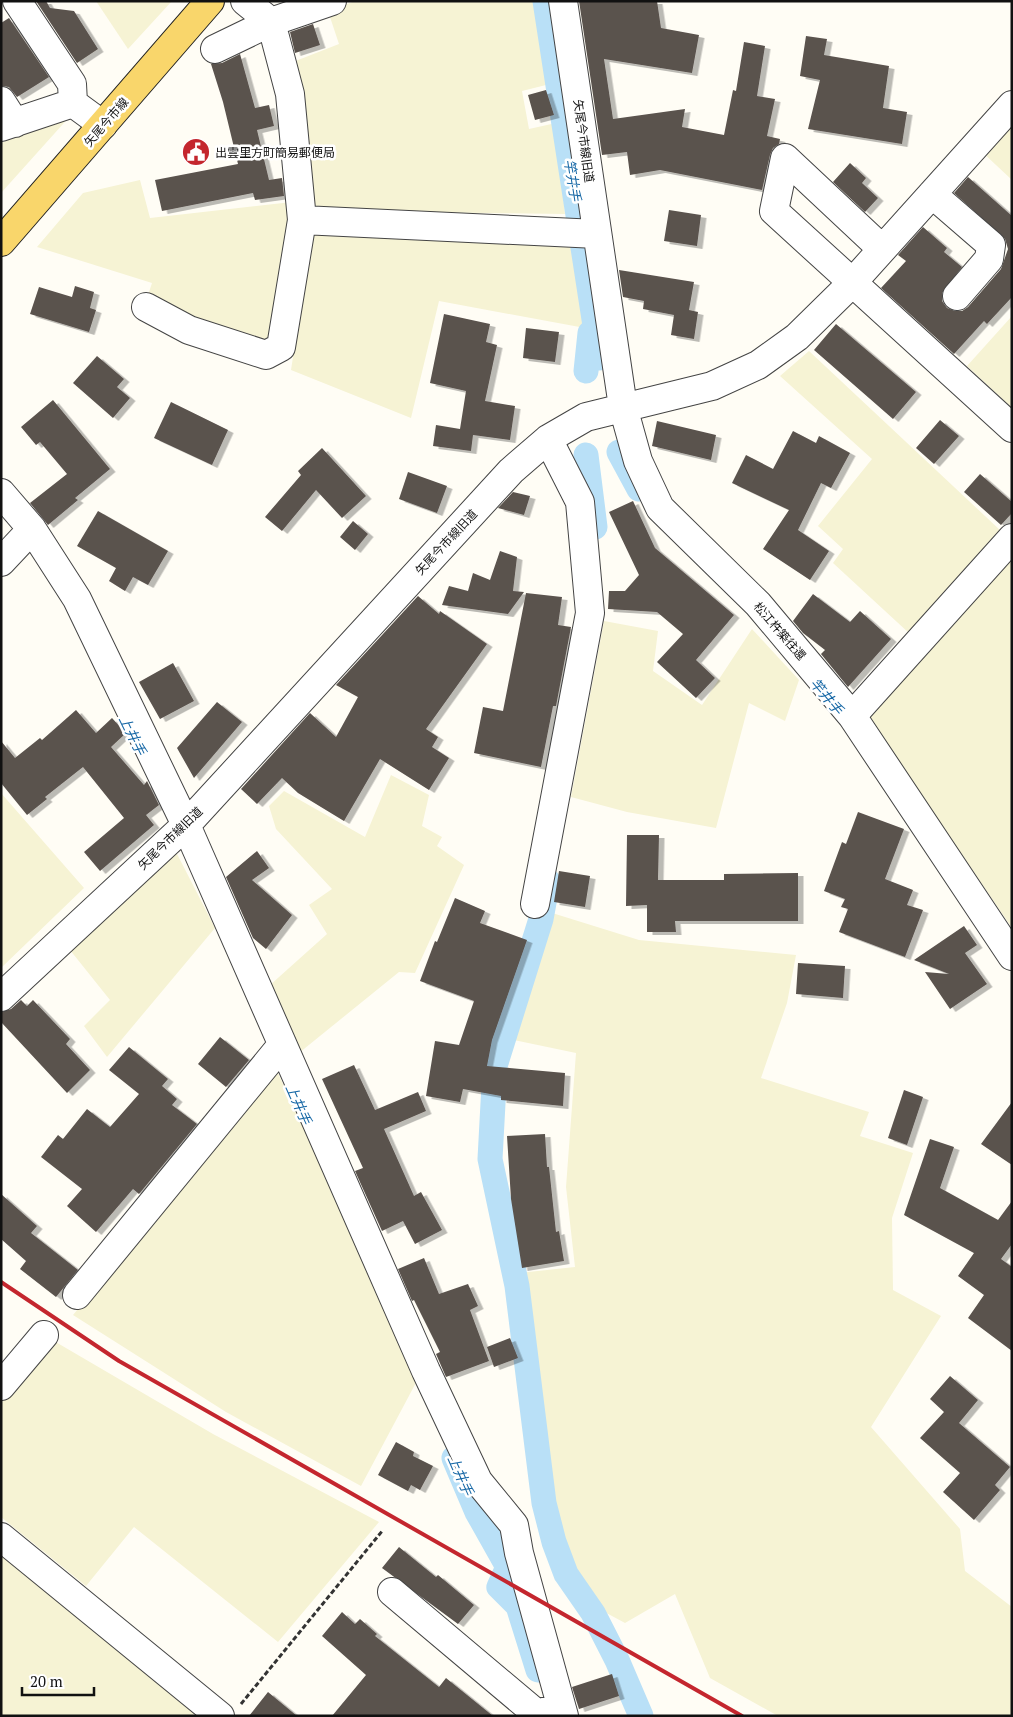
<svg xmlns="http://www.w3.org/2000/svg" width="1013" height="1717" viewBox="0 0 1013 1717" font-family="'PT Serif','Noto Sans JP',serif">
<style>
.farmland{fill:#f6f3d4}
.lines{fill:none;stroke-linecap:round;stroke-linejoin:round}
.canal{stroke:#b9e0f7;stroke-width:25}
.building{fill:#5a524d;filter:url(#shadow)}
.minor-casing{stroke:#444;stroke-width:30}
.major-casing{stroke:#222;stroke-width:30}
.path{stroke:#333;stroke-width:3;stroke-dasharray:5 2.5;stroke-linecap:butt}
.minor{stroke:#fff;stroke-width:28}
.major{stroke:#f9d66b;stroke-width:28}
.rail{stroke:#c4262e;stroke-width:4}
.labels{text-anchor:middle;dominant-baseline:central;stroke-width:5;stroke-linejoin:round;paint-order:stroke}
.street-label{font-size:12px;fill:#111;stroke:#fff}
.poi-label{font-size:12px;fill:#111;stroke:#fff;text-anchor:start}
.water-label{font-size:14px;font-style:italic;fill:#1768a6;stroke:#fff}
</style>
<defs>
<filter id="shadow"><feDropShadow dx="5.5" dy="3" stdDeviation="0" flood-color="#0004"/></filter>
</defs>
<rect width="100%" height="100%" fill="#fffdf5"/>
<!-- farmland -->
<path class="farmland" d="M 96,1 L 172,1 L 128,49 Z
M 355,1 L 539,1 L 550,84 L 522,91 L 529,129 L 556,123 L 565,214 L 308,211 L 293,62 L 339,44 L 328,11 Z
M 72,114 L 1,193 L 1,143 Z
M 1012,114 L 1012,180 L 980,150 Z
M 140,180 L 150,218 L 292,202 L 294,224 L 267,345 L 190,319 L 148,295 L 152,283 L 37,247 L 83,193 Z
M 313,229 L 569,234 L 585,328 L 439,301 L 411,418 L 291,370 Z
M 1012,316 L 1012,408 L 967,366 Z
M 809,351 L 1001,531 L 910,634 L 833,563 L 843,549 L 818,526 L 872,459 L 780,376 Z
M 1012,551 L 1012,928 L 866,715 Z
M 604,621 L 658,631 L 653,671 L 702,705 L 752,629 L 799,680 L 785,721 L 749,703 L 716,828 L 627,812 L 571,797 Z
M 391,775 L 429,795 L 422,826 L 442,837 L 437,846 L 464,865 L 415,973 L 399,972 L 299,1053 L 269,986 L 327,934 L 309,905 L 332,889 L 276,829 L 269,806 L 284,791 L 365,837 Z
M 1,793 L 84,888 L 1,968 Z
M 174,848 L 215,928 L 107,1057 L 84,1026 L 110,1000 L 70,950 Z
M 549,912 L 639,940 L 796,955 L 787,1003 L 761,1078 L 869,1112 L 860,1136 L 913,1153 L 892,1218 L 893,1290 L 941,1316 L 871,1427 L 960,1529 L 965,1571 L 1012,1607 L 1012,1716 L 778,1716 L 710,1678 L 675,1594 L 625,1623 L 599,1609 L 572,1573 L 555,1528 L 519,1273 L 575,1267 L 566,1187 L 576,1053 L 509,1039 Z
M 276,1069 L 419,1377 L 361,1486 L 226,1412 L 73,1315 Z
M 54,1341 L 213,1434 L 379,1522 L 278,1642 L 134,1527 L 86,1586 L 1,1517 L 1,1403 Z
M 1,1553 L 197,1716 L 1,1716 Z"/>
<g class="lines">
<!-- canal -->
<path class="canal" d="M 545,1 L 600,358
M 586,371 L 590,333
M 619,452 L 639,489
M 586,455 L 595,527
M 548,881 L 541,919 L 495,1066 L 490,1159 L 517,1286 L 544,1503 L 554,1542 L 566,1574 L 593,1613 L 617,1660 L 641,1716
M 454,1458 L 477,1512 L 508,1567 L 499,1587 L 518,1606 L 538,1670"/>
</g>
<!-- building -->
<path class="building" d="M 36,1 L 46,1 L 50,8 L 74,11 L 98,49 L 77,63 Z
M 579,1 L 657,1 L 661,28 L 699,35 L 692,73 L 604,59 L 613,119 L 685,109 L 682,127 L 724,135 L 733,90 L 736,91 L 744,42 L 765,46 L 757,96 L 775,99 L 767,136 L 780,139 L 779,144 L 773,148 L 770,155 L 762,190 L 660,170 L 630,175 L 627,152 L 602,155 Z
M 9,18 L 49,77 L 17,97 L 9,87 L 1,86 L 1,23 Z
M 313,24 L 320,45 L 295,53 L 290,32 Z
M 806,36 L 827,39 L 824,55 L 889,66 L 883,108 L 907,112 L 902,144 L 808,129 L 820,80 L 800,76 Z
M 240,54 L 255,108 L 269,105 L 274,126 L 257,130 L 269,180 L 282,178 L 284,196 L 255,200 L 253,193 L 162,211 L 155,180 L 238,164 L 223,102 L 211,64 L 222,63 Z
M 546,90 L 554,115 L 535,120 L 528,95 Z
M 850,163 L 866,178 L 862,183 L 878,198 L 865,212 L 833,182 Z
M 968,177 L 1012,216 L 1012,297 L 987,324 L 984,321 L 954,354 L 881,288 L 906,261 L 898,255 L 923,227 L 947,248 L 944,252 L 962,267 L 942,293 L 942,301 L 947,308 L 955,311 L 962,311 L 968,307 L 1001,269 L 1008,249 L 1005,239 L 954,193 Z
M 669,210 L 701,215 L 697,246 L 664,241 Z
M 619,270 L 694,282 L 689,310 L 698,312 L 694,339 L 671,335 L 674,315 L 643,309 L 644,301 L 623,297 Z
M 75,286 L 94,292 L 90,308 L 96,310 L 89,332 L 30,314 L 39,287 L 72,297 Z
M 444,314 L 490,324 L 486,342 L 497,345 L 485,401 L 515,406 L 510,440 L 473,435 L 471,451 L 433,446 L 436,425 L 460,429 L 466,391 L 430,383 Z
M 836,324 L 916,392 L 893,419 L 814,350 Z
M 526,328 L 559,332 L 555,362 L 523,358 Z
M 97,356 L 124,379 L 117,387 L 130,398 L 113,418 L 73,383 Z
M 53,400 L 110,469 L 75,498 L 78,500 L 48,525 L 30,503 L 67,474 L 40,442 L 36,445 L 21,427 Z
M 171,402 L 228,430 L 212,465 L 154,438 Z
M 940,420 L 959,436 L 934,464 L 916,448 Z
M 657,421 L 716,435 L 711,460 L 652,446 Z
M 793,431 L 816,443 L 819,436 L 850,453 L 831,488 L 821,483 L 798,530 L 829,551 L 810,580 L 763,549 L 789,510 L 732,483 L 746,455 L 773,469 Z
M 322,448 L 366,496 L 342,518 L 316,490 L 282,531 L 265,517 L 301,475 L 298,471 Z
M 408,472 L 447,486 L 437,513 L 399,499 Z
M 980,474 L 1012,502 L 1012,513 L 1001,525 L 964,492 Z
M 513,492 L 530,496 L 524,515 L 498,508 Z
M 633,501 L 655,548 L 734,615 L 696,660 L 715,678 L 696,698 L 657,662 L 683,634 L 657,612 L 608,609 L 609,591 L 625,591 L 639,575 L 609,512 Z
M 98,511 L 168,551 L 148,585 L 133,577 L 125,591 L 109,581 L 116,568 L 77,546 Z
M 353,521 L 368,534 L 355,550 L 340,537 Z
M 500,551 L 517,557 L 513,591 L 524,592 L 508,614 L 442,605 L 449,586 L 468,591 L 473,573 L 490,580 Z
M 526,593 L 562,597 L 558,625 L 571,627 L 556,706 L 553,706 L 541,767 L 474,753 L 483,707 L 503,711 Z
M 813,594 L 850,622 L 860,611 L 891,639 L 848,687 L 821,654 L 825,650 L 803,633 L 793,621 Z
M 418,596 L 439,614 L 440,611 L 487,644 L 426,729 L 438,737 L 432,747 L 449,758 L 429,790 L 380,759 L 344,821 L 298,793 L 282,778 L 257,804 L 241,789 L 310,713 L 336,737 L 358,697 L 336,685 Z
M 173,663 L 194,701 L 160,719 L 139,682 Z
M 217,702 L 242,722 L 194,778 L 177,748 Z
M 76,710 L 96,733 L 112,718 L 122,729 L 125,734 L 111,747 L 144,785 L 147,781 L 159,805 L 146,815 L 154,825 L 100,871 L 84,852 L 124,818 L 83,767 L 45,797 L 47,799 L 27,815 L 1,783 L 1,741 L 15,758 L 40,738 L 42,740 Z
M 858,812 L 904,829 L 885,879 L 913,890 L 907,905 L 923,910 L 905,957 L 839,932 L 848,909 L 841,907 L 845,899 L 824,891 L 842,842 L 846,844 Z
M 627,835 L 659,835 L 658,880 L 724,880 L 724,874 L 798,873 L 798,921 L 675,921 L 676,932 L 647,932 L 647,905 L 626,906 Z
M 257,851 L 269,868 L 252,880 L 292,915 L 266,949 L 253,938 L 226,877 Z
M 559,871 L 590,876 L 585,907 L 554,902 Z
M 455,898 L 485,911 L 480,923 L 527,940 L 492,1040 L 487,1066 L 565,1073 L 563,1106 L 501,1100 L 501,1096 L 463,1089 L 460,1102 L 426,1096 L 435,1041 L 459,1045 L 474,1001 L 420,981 L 435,941 L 437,942 Z
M 964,926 L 977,945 L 965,953 L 987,984 L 950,1009 L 925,972 L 949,974 L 914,960 Z
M 798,963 L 845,966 L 843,998 L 796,994 Z
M 21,1000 L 27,1006 L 33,1000 L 70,1039 L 66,1044 L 90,1070 L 67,1093 L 1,1022 L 1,1012 L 11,1009 Z
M 220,1037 L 249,1060 L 226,1087 L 198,1064 Z
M 129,1047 L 168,1079 L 162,1086 L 177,1099 L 172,1105 L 197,1124 L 139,1194 L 133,1189 L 96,1232 L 67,1206 L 82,1189 L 41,1157 L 58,1135 L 63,1139 L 87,1109 L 110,1127 L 139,1094 L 109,1070 Z
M 354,1065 L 375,1110 L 418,1092 L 426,1111 L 384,1129 L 414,1196 L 421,1192 L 442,1230 L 415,1244 L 403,1221 L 382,1231 L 355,1171 L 363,1168 L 322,1079 Z
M 904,1090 L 923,1097 L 907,1145 L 888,1138 Z
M 1012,1102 L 1012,1165 L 981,1144 Z
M 545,1134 L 547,1167 L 549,1167 L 556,1232 L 559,1231 L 564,1261 L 522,1268 L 511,1199 L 507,1136 Z
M 930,1139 L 954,1147 L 940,1188 L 998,1220 L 1012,1201 L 1012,1244 L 1001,1259 L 1012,1267 L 1012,1351 L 968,1318 L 984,1295 L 958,1276 L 974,1253 L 904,1215 Z
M 1,1194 L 37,1226 L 31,1233 L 78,1270 L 56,1297 L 20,1269 L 26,1261 L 1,1239 Z
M 424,1258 L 439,1294 L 468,1284 L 478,1306 L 470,1310 L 489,1361 L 446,1377 L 436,1354 L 440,1352 L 414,1300 L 412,1301 L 398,1269 Z
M 510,1338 L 518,1358 L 494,1367 L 487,1347 Z
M 950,1376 L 978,1400 L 959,1423 L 1010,1467 L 995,1485 L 1000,1490 L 974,1520 L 943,1492 L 960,1473 L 920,1438 L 944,1412 L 930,1399 Z
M 396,1442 L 414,1452 L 413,1456 L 433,1466 L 420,1490 L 411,1485 L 408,1491 L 378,1475 Z
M 399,1547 L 436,1577 L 438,1575 L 474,1605 L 458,1624 L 382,1568 Z
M 342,1612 L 355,1624 L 360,1619 L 377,1634 L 375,1636 L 439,1687 L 446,1678 L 493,1716 L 332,1716 L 366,1675 L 322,1636 Z
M 612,1674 L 619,1696 L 579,1709 L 572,1687 Z
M 268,1692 L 297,1716 L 249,1716 Z"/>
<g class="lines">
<defs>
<path id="minor" d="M 17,1 L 72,84 L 73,103
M 563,1 L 623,407 L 638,461 L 660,508 L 758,604 L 852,716 L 1012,956
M 215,49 L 271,22 L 332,1
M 1,101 L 15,123
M 1,127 L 73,103 L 103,125
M 932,194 L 991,245 L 989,259 L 957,296
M 302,220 L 597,234
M 882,249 L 785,158 L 774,211 L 1012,428
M 146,307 L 189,330 L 266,355 L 281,347 L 302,220 L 290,94 L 271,22 L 245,1
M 1,493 L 32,529 L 77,599 L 186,825 L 426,1371 L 478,1481 L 514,1525 L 519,1553 L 564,1716
M 1,562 L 32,529
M 852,716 L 1012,538
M 535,904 L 590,613 L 580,502 L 548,439
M 1,997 L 186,825 L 511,471 L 548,439 L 586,417 L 712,386 L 758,365 L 797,337 L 852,283 L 1012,105
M 77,1295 L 282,1045
M 1,1386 L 44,1335
M 1,1537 L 220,1716
M 392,1592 L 537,1714 L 561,1707"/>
<path id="major" d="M 1,242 L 210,1"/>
</defs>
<!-- minor casing -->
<use href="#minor" class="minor-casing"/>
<!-- major casing -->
<use href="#major" class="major-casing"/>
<!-- path -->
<path class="path" d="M 241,1704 L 383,1530"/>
<!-- minor -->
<use href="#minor" class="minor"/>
<!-- major -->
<use href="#major" class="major"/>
<!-- rail -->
<path class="rail" d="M 1,1282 L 119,1361 L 742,1716"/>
</g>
<!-- icons -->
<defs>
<symbol id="civic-disc" viewBox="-11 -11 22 22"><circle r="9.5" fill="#c4262e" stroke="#fff"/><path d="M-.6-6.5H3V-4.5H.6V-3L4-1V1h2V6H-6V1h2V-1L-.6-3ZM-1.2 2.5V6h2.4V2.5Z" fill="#fff"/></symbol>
</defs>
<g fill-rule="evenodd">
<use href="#civic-disc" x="180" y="136" width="32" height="32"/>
</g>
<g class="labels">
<!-- street labels -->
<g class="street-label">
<text transform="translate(106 122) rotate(-49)">矢尾今市線</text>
<text transform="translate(584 141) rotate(82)">矢尾今市線旧道</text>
<text transform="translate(446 542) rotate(-47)">矢尾今市線旧道</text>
<text transform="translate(780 631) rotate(49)">松江杵築往還</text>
<text transform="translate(170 838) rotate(-44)">矢尾今市線旧道</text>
</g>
<!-- poi labels -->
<g class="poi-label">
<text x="215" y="152">出雲里方町簡易郵便局</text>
</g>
<!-- water labels -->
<g class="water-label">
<text transform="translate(573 180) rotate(81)">竿井手</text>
<text transform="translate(827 696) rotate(50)">竿井手</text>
<text transform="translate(133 735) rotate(64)">上井手</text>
<text transform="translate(299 1104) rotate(66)">上井手</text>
<text transform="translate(461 1475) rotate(66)">上井手</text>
</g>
</g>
<!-- border -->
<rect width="1013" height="1717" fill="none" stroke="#111111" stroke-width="5"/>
<!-- scale -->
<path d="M22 1687v8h72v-8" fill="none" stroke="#111111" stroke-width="2.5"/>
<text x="30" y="1687" font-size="15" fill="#111111" stroke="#ffffff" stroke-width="4" paint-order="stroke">20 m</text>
</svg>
